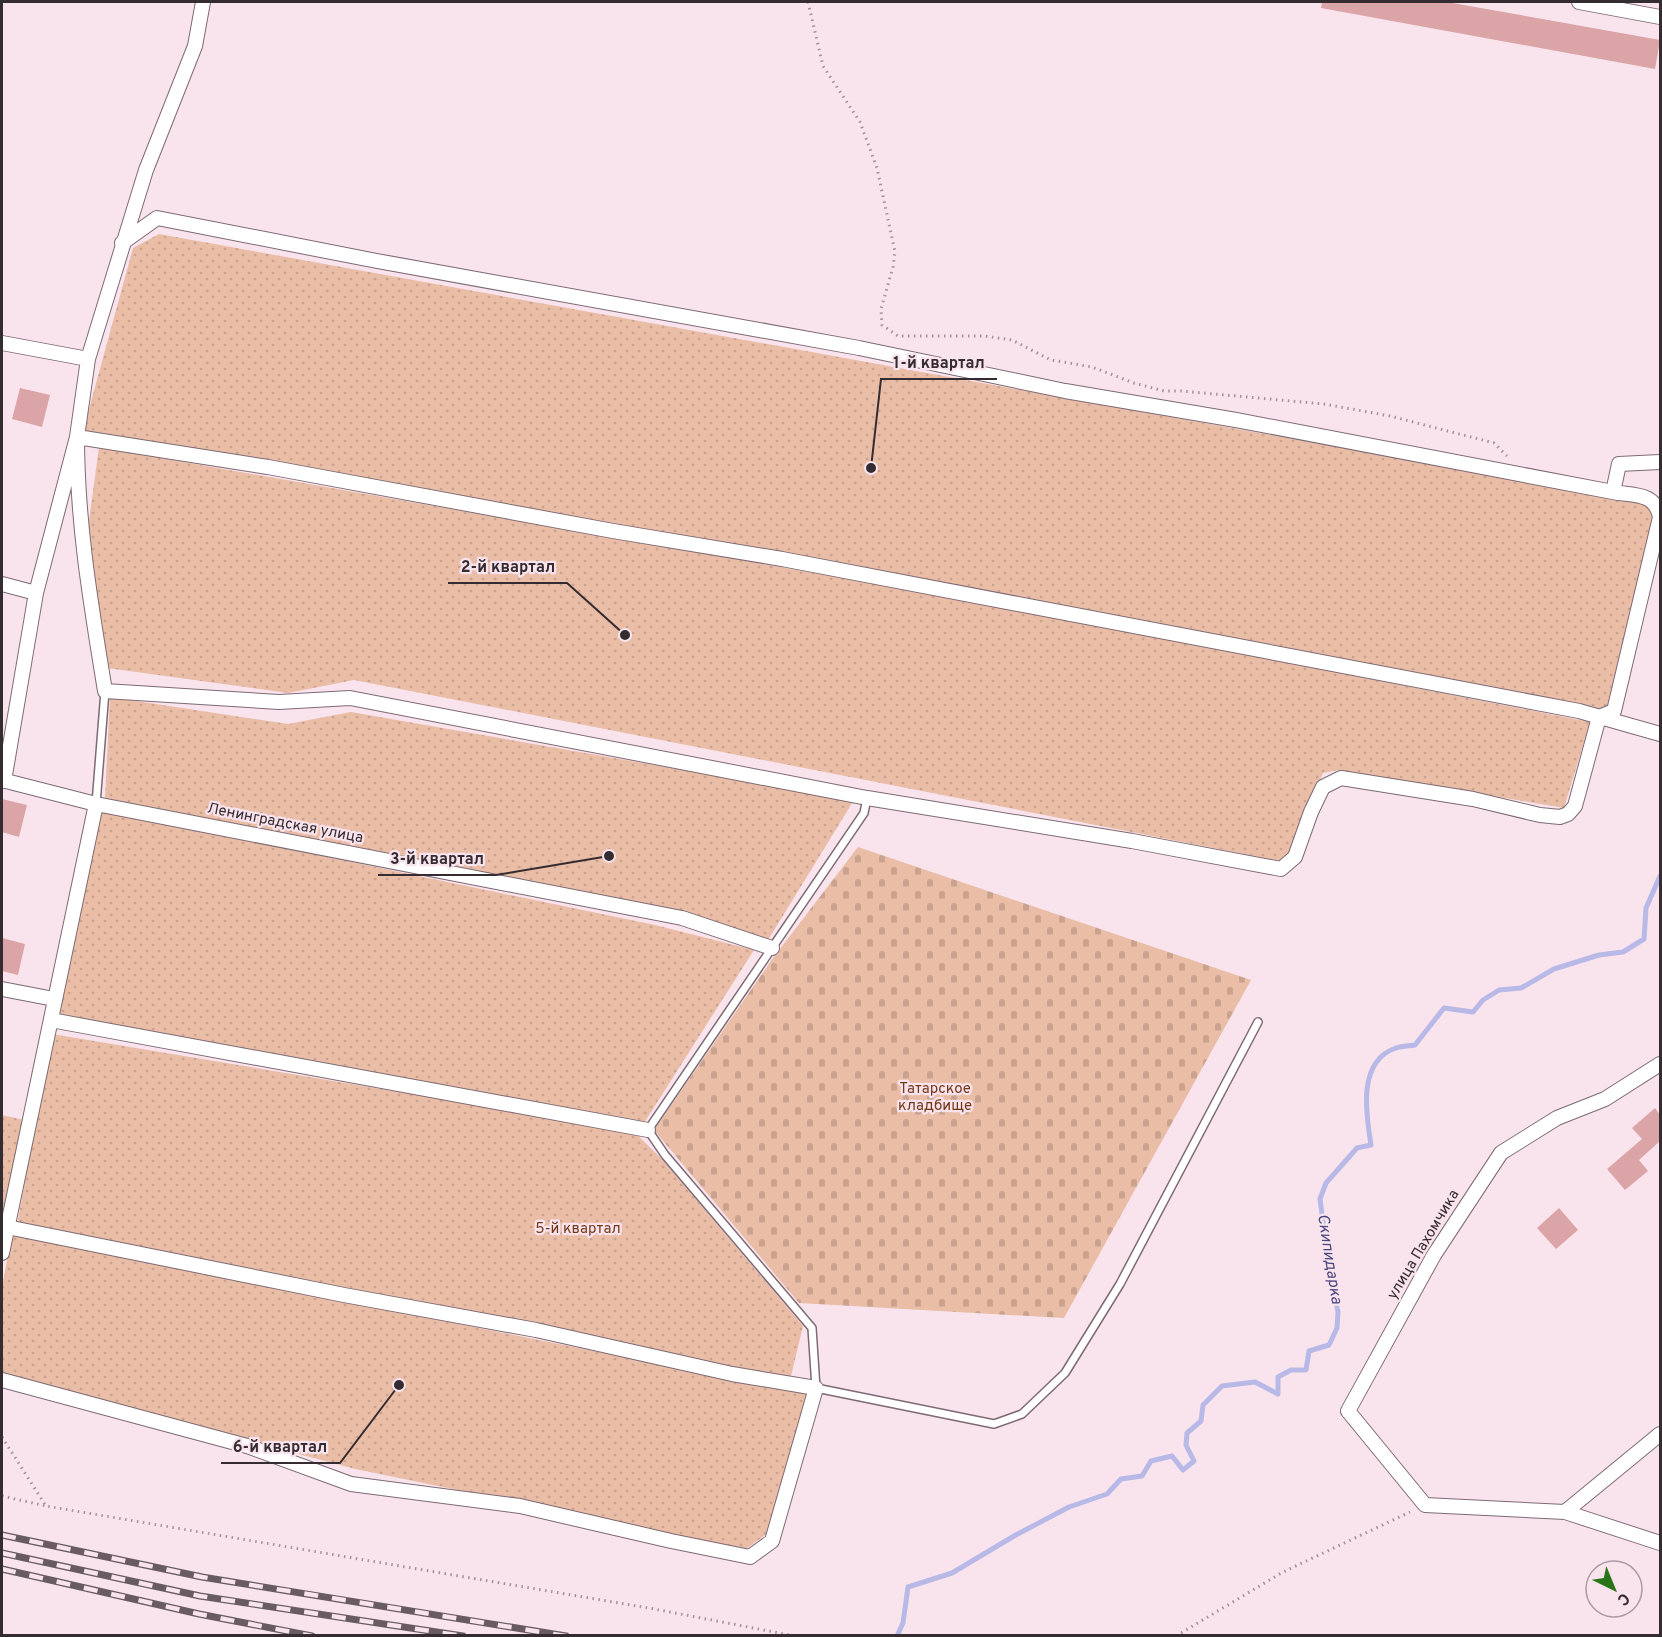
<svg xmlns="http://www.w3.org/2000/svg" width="1662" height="1637" viewBox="0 0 1662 1637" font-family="Overpass,sans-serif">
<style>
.grass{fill:url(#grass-dots)}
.cemetery{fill:url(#cemetery-stones)}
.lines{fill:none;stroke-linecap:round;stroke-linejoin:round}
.stream{stroke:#b8b9e7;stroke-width:5}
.building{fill:#dba4a6}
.service-casing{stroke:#7d6a74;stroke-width:10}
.minor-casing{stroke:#7d6a74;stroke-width:16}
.path{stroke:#a19299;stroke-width:3;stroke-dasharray:1.5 4.5;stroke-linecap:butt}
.service{stroke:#fff;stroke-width:7}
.minor{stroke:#fff;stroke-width:14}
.rail-casing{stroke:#685c62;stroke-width:7}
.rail{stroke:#f9e4ee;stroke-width:4.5;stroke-dasharray:14;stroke-linecap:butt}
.labels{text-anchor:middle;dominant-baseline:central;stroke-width:4.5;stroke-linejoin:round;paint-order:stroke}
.street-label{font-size:15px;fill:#342c30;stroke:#f9e4ee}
.park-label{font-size:15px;fill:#733917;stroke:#f9e4ee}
.water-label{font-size:16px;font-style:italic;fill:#49457f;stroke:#f9e4ee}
.leader{fill:none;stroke:#342c30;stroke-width:2}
.callout-dot{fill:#342c30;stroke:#f9e4ee;stroke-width:2}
.callout-label{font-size:16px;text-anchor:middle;font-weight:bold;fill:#342c30;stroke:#f9e4ee;stroke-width:4.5;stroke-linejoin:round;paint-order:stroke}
</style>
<defs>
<pattern id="grass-dots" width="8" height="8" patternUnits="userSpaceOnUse" patternTransform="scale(1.5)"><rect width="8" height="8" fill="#eabda6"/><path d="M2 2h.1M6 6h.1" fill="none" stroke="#c9a38f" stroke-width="1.8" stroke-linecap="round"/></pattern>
<pattern id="cemetery-stones" width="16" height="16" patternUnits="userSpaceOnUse" patternTransform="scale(1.5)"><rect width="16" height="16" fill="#eabda6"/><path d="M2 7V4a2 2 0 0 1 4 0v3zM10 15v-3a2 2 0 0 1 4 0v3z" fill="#c9a38f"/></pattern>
</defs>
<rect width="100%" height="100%" fill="#f9e4ee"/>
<!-- grass -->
<path class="grass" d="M 159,234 L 1657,505 L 1608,710 L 980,591 L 83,431 L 133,248 Z
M 99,447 L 979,602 L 1590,722 L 1564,808 L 1338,770 L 1323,773 L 1285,862 L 354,680 L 288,693 L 107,668 L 86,543 Z
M 110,697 L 288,724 L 351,712 L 854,800 L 768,940 L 682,913 L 105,798 Z
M 101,810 L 655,925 L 754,950 L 644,1123 L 58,1016 Z
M 52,1034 L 633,1131 L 661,1158 L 803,1326 L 790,1380 L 17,1225 Z
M 2,1115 L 24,1120 L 2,1228 Z
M 12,1234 L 807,1394 L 768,1533 L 746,1549 L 355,1469 L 2,1375 L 2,1287 Z"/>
<!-- cemetery -->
<path class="cemetery" d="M 858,847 L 1251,980 L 1064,1318 L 799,1303 L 654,1130 L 773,958 Z"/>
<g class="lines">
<!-- stream -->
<path class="stream" d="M 897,1636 L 903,1623 L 908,1587 L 952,1573 L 1014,1536 L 1069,1507 L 1107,1494 L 1121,1479 L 1142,1476 L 1151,1461 L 1172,1456 L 1183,1470 L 1194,1461 L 1186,1445 L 1187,1433 L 1201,1421 L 1203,1405 L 1222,1386 L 1255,1382 L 1278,1394 L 1278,1377 L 1291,1370 L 1306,1370 L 1309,1351 L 1329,1345 L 1337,1328 L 1338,1312 L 1333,1289 L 1333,1270 L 1326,1245 L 1320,1199 L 1326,1183 L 1357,1148 L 1371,1145 C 1366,1114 1357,1061 1396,1048 C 1402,1046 1409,1046 1415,1045 L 1444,1008 L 1473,1012 L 1483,1000 L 1499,990 L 1521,988 L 1554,969 L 1599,955 L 1623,952 L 1644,939 L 1646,908 L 1660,876"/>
</g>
<!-- building -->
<path class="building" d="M 1322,2 L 1447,2 L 1660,40 L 1655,69 L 1321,8 Z
M 20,388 L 50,395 L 42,427 L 12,419 Z
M 2,799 L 27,805 L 19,837 L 2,832 Z
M 2,938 L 25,944 L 18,975 L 2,971 Z
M 1655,1108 L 1660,1115 L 1660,1141 L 1639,1160 L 1648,1171 L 1625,1190 L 1607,1169 L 1642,1139 L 1632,1128 Z
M 1559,1208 L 1578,1230 L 1556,1249 L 1537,1228 Z"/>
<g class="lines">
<defs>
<path id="service" d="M 867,798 L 864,813 L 648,1130 L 665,1155 L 812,1328 L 816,1388 L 994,1424 L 1022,1414 L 1065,1373 L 1120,1284 L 1258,1022
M 96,804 L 105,691"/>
<path id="minor" d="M 1579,2 L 1660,17
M 122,243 L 157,218 L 377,261 L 859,348 L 1065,391 L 1236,420 L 1613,492 L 1619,464 L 1660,462
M 2,343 L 88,359
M 1613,492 C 1634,496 1655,492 1660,517 L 1614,711 L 1599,717 L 1575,806 L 1568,814 L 1560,817 L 1540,815 L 1473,799 L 1341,778 L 1323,787 L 1311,812 L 1295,857 L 1281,869 L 1132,841 L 867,798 L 350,698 L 279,702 L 105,691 C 91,605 77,524 77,437 L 268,467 L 613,531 L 782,559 L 1579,711 L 1660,734
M 2,584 L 36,593
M 2,780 L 96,804 L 682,918 L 772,948
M 4,781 L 36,593 L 77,437 L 88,359 L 146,170 L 195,46 L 203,2
M 2,989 L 54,999
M 51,1020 L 648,1130
M 1660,1064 L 1605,1099 L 1557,1118 L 1501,1153 L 1434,1255 L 1348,1411 L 1425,1505 L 1565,1512 L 1660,1543
M 2,1253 L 96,804
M 2,1380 L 247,1446 L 351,1484 L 520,1506 L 671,1541 L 750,1557 L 772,1541 L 816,1388 L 732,1374 L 536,1330 L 344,1295 L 7,1227
M 1565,1512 L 1660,1434"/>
</defs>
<!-- service casing -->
<use href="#service" class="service-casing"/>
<!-- minor casing -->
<use href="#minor" class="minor-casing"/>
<!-- path -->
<path class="path" d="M 808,2 L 823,66 L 860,122 L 877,168 L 895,252 L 893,267 L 881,309 L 882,325 L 898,336 L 984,336 L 1012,340 L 1051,360 L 1092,367 L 1134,383 L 1164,391 L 1181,391 L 1324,404 L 1390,416 L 1494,443 L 1507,456
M 2,1437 L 46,1506 L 649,1608 L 795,1636
M 2,1496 L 46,1506
M 1176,1636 L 1283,1572 L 1410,1512"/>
<!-- service -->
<use href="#service" class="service"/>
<!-- minor -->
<use href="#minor" class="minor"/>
<defs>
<path id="rail" d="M 2,1535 L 202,1577 L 566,1636
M 2,1553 L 200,1596 L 463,1636
M 2,1569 L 199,1614 L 312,1636"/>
</defs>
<!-- rail casing -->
<use href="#rail" class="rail-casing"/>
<!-- rail -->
<use href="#rail" class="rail"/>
</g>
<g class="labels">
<!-- street labels -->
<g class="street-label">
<text transform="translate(285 824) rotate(11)">Ленинградская улица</text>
<text transform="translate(1424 1245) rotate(-59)">улица Пахомчика</text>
</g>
<!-- park labels -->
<g class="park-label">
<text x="935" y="1089">Татарское<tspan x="935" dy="17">кладбище</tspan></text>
<text x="578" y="1229">5-й квартал</text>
</g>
<!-- water labels -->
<g class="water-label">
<text transform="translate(1329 1259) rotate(81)">Скипидарка</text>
</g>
</g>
<!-- callouts -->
<path class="leader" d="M871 468L881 379H997M625 635L567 583H448M609 856L496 875H378M399 1385L340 1463H221"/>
<g class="callout-dot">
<circle cx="871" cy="468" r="6"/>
<circle cx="625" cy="635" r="6"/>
<circle cx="609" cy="856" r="6"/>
<circle cx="399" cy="1385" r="6"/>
</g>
<g class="callout-label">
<text x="939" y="368">1-й квартал</text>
<text x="508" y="572">2-й квартал</text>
<text x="437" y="864">3-й квартал</text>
<text x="280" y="1452">6-й квартал</text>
</g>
<!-- border -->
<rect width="1662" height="1637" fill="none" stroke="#342c30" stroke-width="6"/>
<!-- north arrow -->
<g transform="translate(1614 1589) rotate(137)"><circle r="28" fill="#f9e4ee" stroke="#aa9aa2" stroke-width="1.5"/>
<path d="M0-4.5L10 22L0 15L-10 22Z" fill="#2b7417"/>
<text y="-9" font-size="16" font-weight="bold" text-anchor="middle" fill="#342c30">С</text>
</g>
</svg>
